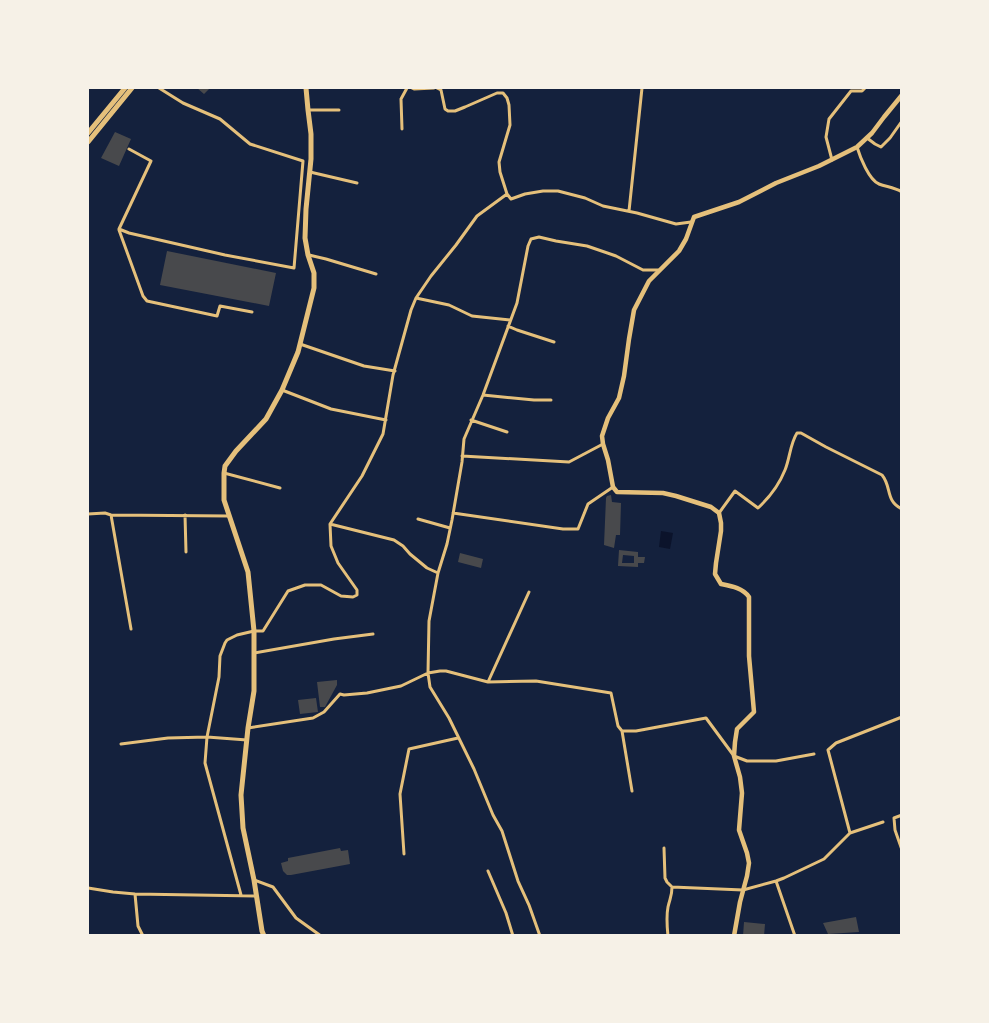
<svg xmlns="http://www.w3.org/2000/svg" width="989" height="1023" viewBox="0 0 989 1023" font-family="Ubuntu,sans-serif">
<style>
.water{fill:#0b132b}
.building{fill:#48494c;fill-rule:evenodd}
.lines{fill:none;stroke-linecap:round;stroke-linejoin:round}
.minor{stroke:#e5c07b;stroke-width:3}
.tertiary{stroke:#e5c07b;stroke-width:4.5}
.secondary{stroke:#e5c07b;stroke-width:5}
</style>
<rect width="100%" height="100%" fill="#14213d"/>
<!-- water -->
<path class="water" d="M 661,531 L 673,533 L 670,549 L 659,547 Z"/>
<!-- building -->
<path class="building" d="M 197,88 L 210,88 L 204,94 Z
M 115,132 L 131,139 L 119,166 L 101,158 Z
M 167,251 L 276,273 L 269,306 L 160,285 Z
M 611,495 L 612,502 L 621,503 L 620,535 L 616,535 L 614,548 L 604,545 L 606,498 L 607,496 Z
M 619,550 L 638,552 L 638,557 L 645,557 L 644,563 L 638,563 L 638,567 L 618,566 ZM 623,555 L 634,556 L 634,563 L 622,563 Z
M 460,553 L 483,559 L 481,568 L 458,562 Z
M 337,680 L 337,685 L 325,707 L 320,707 L 317,682 Z
M 316,698 L 318,712 L 300,714 L 298,700 Z
M 340,848 L 341,851 L 348,850 L 350,864 L 291,875 L 287,875 L 283,871 L 281,863 L 288,861 L 288,858 Z
M 856,917 L 859,932 L 828,934 L 823,923 Z
M 744,922 L 765,924 L 764,936 L 743,936 Z"/>
<g class="lines">
<!-- minor -->
<path class="minor" d="M 412,88 L 414,89 L 434,88
M 437,88 L 441,90 L 445,109 L 448,111 L 455,111 L 465,107 L 497,93 L 503,93 L 507,98 L 509,105 L 510,125 L 499,162 L 500,172 L 507,194 L 511,199 L 525,194 L 543,191 L 558,191 L 585,198 L 603,206 L 637,213 L 676,224 L 691,222
M 308,110 L 339,110
M 402,129 L 401,99 L 407,88
M 867,138 L 875,144 L 881,147 L 890,138 L 902,121
M 857,147 C 860,157 869,180 879,184 C 887,187 894,187 902,192
M 129,149 L 151,161 L 119,229 L 129,233 L 225,255 L 294,268 L 303,161 L 250,144 L 220,119 L 183,103 L 159,88
M 832,160 L 826,137 L 829,119 L 851,91 L 862,91 L 865,88
M 310,172 L 357,183
M 629,211 L 642,88
M 119,230 L 143,296 L 147,301 L 217,316 L 220,306 L 252,312
M 309,255 L 326,259 L 376,274
M 416,298 L 449,305 L 472,316 L 510,320
M 508,326 L 517,330 L 554,342
M 300,344 L 364,366 L 395,371
M 282,390 L 331,409 L 386,420
M 483,395 L 534,400 L 551,400
M 471,420 L 507,432
M 462,456 L 569,462 L 603,444
M 224,473 L 280,488
M 453,513 L 563,529 L 578,529 L 588,504 L 613,487
M 719,513 L 735,491 L 758,508 C 770,497 779,485 785,470 C 790,458 790,444 797,433 L 801,433 L 826,447 L 882,475 C 892,487 885,501 902,509
M 88,514 L 105,513 L 111,515 L 229,516
M 111,515 L 131,629
M 185,515 L 186,552
M 418,519 L 450,528
M 330,524 L 394,540 L 403,546 L 410,554 L 427,568 L 438,573
M 254,653 L 334,639 L 373,634
M 488,682 L 529,592
M 248,728 L 313,718 L 324,712 L 340,694 L 344,695 L 367,693 L 401,686 L 428,673 L 440,671 L 446,671 L 488,682 L 536,681 L 611,693 L 618,726 L 622,731 L 636,731 L 706,718 L 734,756 L 747,761 L 776,761 L 814,754
M 622,731 L 632,791
M 121,744 L 168,738 L 207,737 L 247,740
M 902,815 L 894,818 L 895,830 L 902,850
M 850,833 L 828,750 L 836,743 L 902,717
M 664,848 L 665,878 L 667,882 L 672,887 L 743,890 L 776,881 L 784,878 L 824,859 L 850,833 L 883,822
M 404,854 L 400,794 L 409,749 L 458,738
M 488,871 L 506,913 L 513,936
M 254,880 L 273,887 L 296,918 L 321,936
M 776,881 L 795,936
M 88,888 L 113,892 L 135,894 L 256,896
M 135,894 L 138,926 L 143,936
M 241,895 L 205,763 L 207,737 L 219,677 L 220,656 L 225,643 L 227,640 L 237,635 L 254,631 L 263,631 L 288,591 L 305,585 L 321,585 L 341,596 L 353,597 L 357,595 L 357,590 L 338,563 L 331,546 L 330,524 L 362,476 L 383,434 L 393,375 L 411,310 L 416,298 L 431,276 L 456,245 L 477,216 L 507,194
M 540,936 L 529,905 L 518,881 L 502,831 L 493,815 L 474,769 L 449,718 L 430,687 L 428,673 L 429,621 L 438,573 L 447,544 L 452,520 L 462,462 L 464,439 L 483,395 L 517,303 L 528,246 L 531,239 L 539,237 L 556,241 L 587,246 L 616,256 L 643,270 L 658,270
M 668,936 C 667,926 666,917 668,907 C 670,898 672,896 672,887"/>
<!-- tertiary -->
<path class="tertiary" d="M 734,936 L 740,902 L 747,876 L 749,863 L 747,853 L 739,830 L 742,793 L 740,777 L 734,756 L 735,742 L 737,729 L 754,712 L 749,656 L 749,597 C 743,588 731,586 721,584 L 715,574 L 716,563 L 721,531 L 721,523 L 719,513 L 711,507 L 676,496 L 663,493 L 617,492 L 613,487 L 608,460 L 603,444 L 602,436 L 608,418 L 619,398 L 624,376 L 629,339 L 634,310 L 649,281 L 679,251 L 686,239 L 694,217 L 739,202 L 776,183 L 819,166 L 857,147 L 872,133 L 884,117 L 902,95"/>
<!-- secondary -->
<path class="secondary" d="M 88,133 L 125,88
M 88,142 L 132,88
M 264,936 L 262,931 L 254,880 L 243,828 L 241,795 L 248,728 L 254,691 L 254,631 L 248,572 L 224,500 L 224,473 L 225,466 L 236,451 L 266,419 L 282,390 L 298,352 L 314,288 L 314,273 L 308,255 L 305,238 L 306,209 L 311,159 L 311,134 L 308,110 L 306,88"/>
</g>
<!-- border -->
<rect width="989" height="1023" fill="none" stroke="#f6f1e7" stroke-width="178"/>
</svg>
